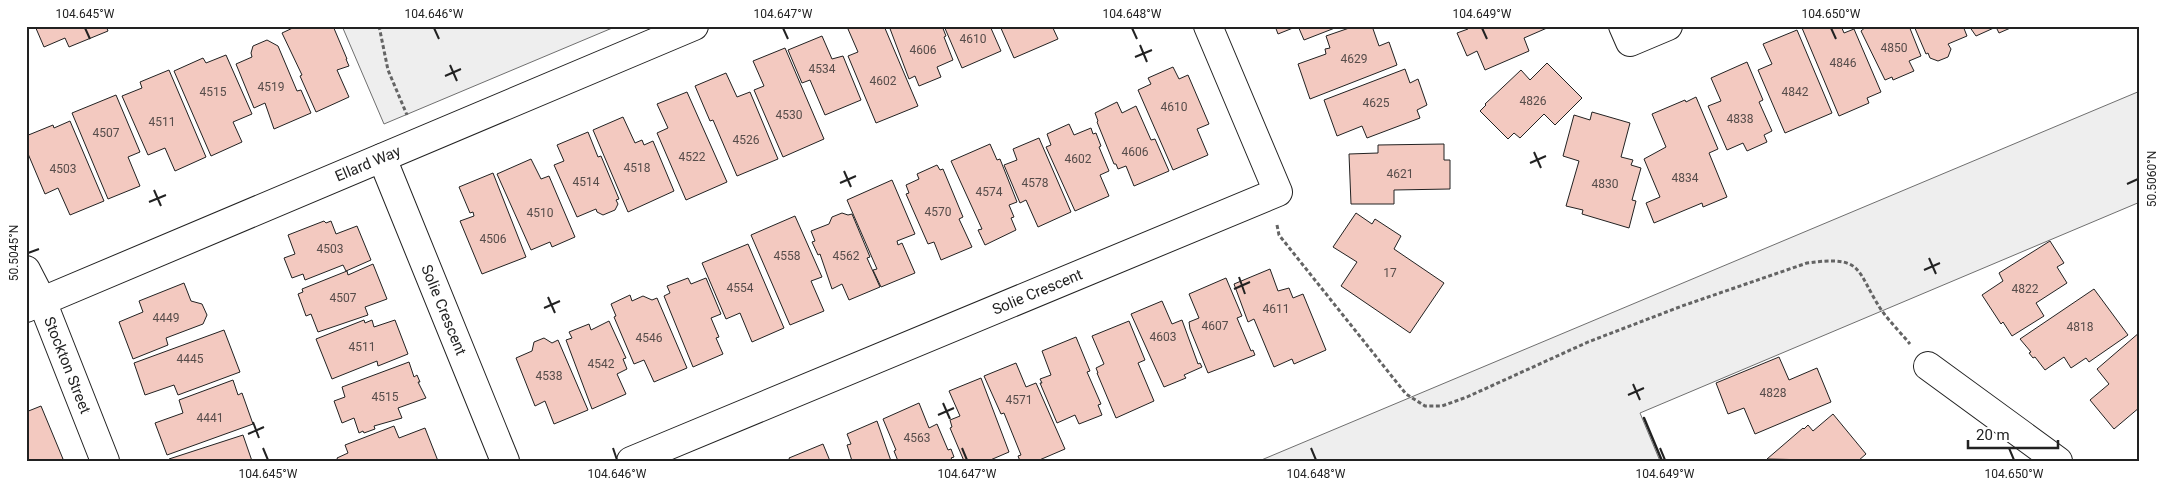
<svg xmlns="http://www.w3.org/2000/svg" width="2166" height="487" viewBox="0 0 2166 487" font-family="Roboto,sans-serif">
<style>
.green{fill:#eee;stroke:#6f6f6f}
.building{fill:#f3c9c0;stroke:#222}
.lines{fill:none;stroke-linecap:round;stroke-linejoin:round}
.minor-casing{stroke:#222;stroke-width:30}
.path{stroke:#646464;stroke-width:3;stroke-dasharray:4 2.5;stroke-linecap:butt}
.minor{stroke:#fff;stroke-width:28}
.wall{stroke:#222;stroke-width:2.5}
.ticks{fill:none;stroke:#222;stroke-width:2}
.labels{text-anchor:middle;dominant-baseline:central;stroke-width:4;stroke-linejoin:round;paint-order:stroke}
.number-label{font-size:12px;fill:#564c4a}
.street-label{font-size:15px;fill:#222;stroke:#fff}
.neatline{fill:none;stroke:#222;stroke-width:2}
.ticks-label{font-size:12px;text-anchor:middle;fill:#222}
</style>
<rect width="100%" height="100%" fill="#fff"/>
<!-- green -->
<path class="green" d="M 342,26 L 617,26 L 384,124 Z
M 2140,91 L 2140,202 L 1640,413 L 1660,461 L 1259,461 Z"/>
<!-- building -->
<path class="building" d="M 35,26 L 106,26 L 108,31 L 69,47 L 65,38 L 44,47 Z
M 297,26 L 333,26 L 347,59 L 346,59 L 349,66 L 337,70 L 349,97 L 316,112 L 300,76 L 302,75 L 282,33 Z
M 853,26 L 884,26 L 918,106 L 876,123 L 848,56 L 858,52 L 848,29 Z
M 889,26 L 942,26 L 946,36 L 944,37 L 953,60 L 937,67 L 941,77 L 919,86 L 915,76 L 909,79 Z
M 944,26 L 990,26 L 1001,51 L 962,68 Z
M 1000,26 L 1052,26 L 1058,39 L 1014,58 Z
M 1275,26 L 1298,26 L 1278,34 Z
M 1298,26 L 1340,26 L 1304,40 Z
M 1355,26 L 1372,26 L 1379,46 L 1389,42 L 1397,65 L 1310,99 L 1298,64 L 1326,54 L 1325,49 L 1330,48 L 1326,36 Z
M 1466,26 L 1546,26 L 1547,28 L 1524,38 L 1529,51 L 1485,70 L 1477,51 L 1467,56 L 1457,33 L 1468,29 Z
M 1805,26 L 1841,26 L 1844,33 L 1854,29 L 1881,92 L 1867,98 L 1869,103 L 1839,116 L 1802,28 Z
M 1867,26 L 1909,26 L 1921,56 L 1909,61 L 1914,71 L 1893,80 L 1892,77 L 1885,80 L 1861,31 Z
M 1914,26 L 1963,26 L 1967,36 L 1948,44 L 1951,49 L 1948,57 L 1938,61 L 1930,58 L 1928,53 L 1926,54 Z
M 1969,26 L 2015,26 L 1999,33 L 1996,27 L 1976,36 Z
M 1797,30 L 1832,113 L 1785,133 L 1758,70 L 1772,64 L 1763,44 Z
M 822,36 L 832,59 L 843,56 L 861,100 L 825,115 L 810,80 L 802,83 L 788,50 Z
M 267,40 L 278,46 L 297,91 L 301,90 L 311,113 L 274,129 L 265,103 L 254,108 L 236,64 L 252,57 L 251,53 L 253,46 Z
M 785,48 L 824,139 L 783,157 L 754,90 L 764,86 L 753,61 Z
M 226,55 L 252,114 L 233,122 L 242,142 L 211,156 L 174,71 L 203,58 L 206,63 Z
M 1747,62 L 1763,100 L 1759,102 L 1772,131 L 1764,135 L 1767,142 L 1747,151 L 1743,143 L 1727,150 L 1708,106 L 1721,101 L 1711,78 Z
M 1547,63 L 1582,98 L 1555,125 L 1544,114 L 1520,138 L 1514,133 L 1508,139 L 1480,111 L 1486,105 L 1485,104 L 1521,70 L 1530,80 Z
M 1173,67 L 1179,79 L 1188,75 L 1209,124 L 1197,129 L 1208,155 L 1173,170 L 1138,90 L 1151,84 L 1148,78 Z
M 1405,69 L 1410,83 L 1418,79 L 1427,105 L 1417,110 L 1420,118 L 1367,138 L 1362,126 L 1337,136 L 1324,100 Z
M 169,70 L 206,157 L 175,171 L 165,148 L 148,155 L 122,96 L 142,88 L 140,82 Z
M 726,73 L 737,97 L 750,92 L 778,159 L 737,176 L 713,120 L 710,121 L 695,86 Z
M 687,92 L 727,182 L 686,200 L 657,133 L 668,128 L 657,104 Z
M 116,95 L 140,152 L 128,157 L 140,186 L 108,199 L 72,113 Z
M 1696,97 L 1718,149 L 1709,153 L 1727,197 L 1703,207 L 1702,203 L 1654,223 L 1646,203 L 1660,197 L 1644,159 L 1666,147 L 1652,114 L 1685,100 L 1686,102 Z
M 1117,102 L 1122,113 L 1136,106 L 1151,140 L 1155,139 L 1169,171 L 1134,186 L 1126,166 L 1118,169 L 1116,164 L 1114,164 L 1097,122 L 1098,121 L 1095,113 Z
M 1592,112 L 1630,123 L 1621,157 L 1633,160 L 1631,165 L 1641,168 L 1632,200 L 1636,201 L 1629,228 L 1582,214 L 1583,210 L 1566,206 L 1579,161 L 1563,156 L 1574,115 L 1590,120 Z
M 623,117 L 635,143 L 642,140 L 644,145 L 653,141 L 674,191 L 628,212 L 593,130 Z
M 70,121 L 104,201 L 70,215 L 58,188 L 45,194 L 26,149 L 26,136 L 53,125 L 54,128 Z
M 1069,124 L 1074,135 L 1091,128 L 1093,134 L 1096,133 L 1101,146 L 1099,147 L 1109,171 L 1100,175 L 1109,196 L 1075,211 L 1046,147 L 1051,145 L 1047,134 Z
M 588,132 L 598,157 L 601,156 L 619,199 L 616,200 L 618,204 L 615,210 L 603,215 L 597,212 L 596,209 L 577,217 L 554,165 L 564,161 L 557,145 Z
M 1039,138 L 1071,212 L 1038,227 L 1026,200 L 1020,203 L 1004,165 L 1017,160 L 1013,149 Z
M 990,144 L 997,160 L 1000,159 L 1017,202 L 1009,205 L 1014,217 L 1011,218 L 1016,230 L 985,245 L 978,230 L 982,229 L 951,161 Z
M 1444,144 L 1444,160 L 1450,160 L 1450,189 L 1394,190 L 1394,204 L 1351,204 L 1349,154 L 1378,153 L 1378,145 Z
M 531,159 L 541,179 L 549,176 L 575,237 L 552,247 L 550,242 L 531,250 L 497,174 Z
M 937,165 L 940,170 L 943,169 L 963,217 L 959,219 L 972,247 L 941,260 L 934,242 L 928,244 L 906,194 L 909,193 L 906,185 L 919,179 L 917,174 Z
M 493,173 L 526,257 L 482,274 L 460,221 L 474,216 L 473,212 L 470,213 L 459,187 Z
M 892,180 L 915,234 L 897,241 L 898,245 L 902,243 L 915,273 L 881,287 L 873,270 L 877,269 L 847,200 Z
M 842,213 L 848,215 L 852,214 L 870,257 L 867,258 L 880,287 L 849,300 L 842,284 L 832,289 L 820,254 L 818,255 L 812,242 L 815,241 L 811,231 L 829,224 L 832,217 Z
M 1356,213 L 1372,224 L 1375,219 L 1401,236 L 1394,249 L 1444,283 L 1410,333 L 1341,286 L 1357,262 L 1333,247 Z
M 795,216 L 822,277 L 811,281 L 824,311 L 790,325 L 751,235 Z
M 324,221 L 326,223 L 331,221 L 336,234 L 357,226 L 371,260 L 346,271 L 343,265 L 305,280 L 303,274 L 292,278 L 284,258 L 295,254 L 288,235 Z
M 2050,241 L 2064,263 L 2057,267 L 2067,283 L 2036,303 L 2044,316 L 2012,336 L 2003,322 L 2001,324 L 1982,295 L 2003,281 L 1999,273 Z
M 748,244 L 784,328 L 752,342 L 740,313 L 726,319 L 702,263 Z
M 373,264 L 387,299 L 365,307 L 368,315 L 318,332 L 311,314 L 306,316 L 298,294 L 303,292 L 302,289 L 347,271 L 348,275 Z
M 1270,269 L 1278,291 L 1289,288 L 1293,298 L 1303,294 L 1326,350 L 1294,364 L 1292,359 L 1274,367 L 1254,319 L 1248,322 L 1234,284 Z
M 688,278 L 691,284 L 706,278 L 721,314 L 711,318 L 719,337 L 716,338 L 723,354 L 693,367 L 664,296 L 670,293 L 667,286 Z
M 1226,278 L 1242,316 L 1237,318 L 1251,351 L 1253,350 L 1255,355 L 1208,373 L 1190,329 L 1189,322 L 1199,318 L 1189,294 Z
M 184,283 L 191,301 L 202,304 L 207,315 L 203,324 L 166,338 L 168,345 L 133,359 L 119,322 L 143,312 L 139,301 Z
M 2094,289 L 2128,335 L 2089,362 L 2086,358 L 2071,368 L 2064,357 L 2045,370 L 2035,357 L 2033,358 L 2029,353 L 2031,352 L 2020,339 Z
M 630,295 L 632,301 L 643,296 L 652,300 L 657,298 L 687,368 L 654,382 L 644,360 L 634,364 L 614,317 L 616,316 L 611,304 Z
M 1162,301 L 1172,324 L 1182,320 L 1198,364 L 1200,363 L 1202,367 L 1184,375 L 1186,378 L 1164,387 L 1131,314 Z
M 364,320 L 365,323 L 372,320 L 374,327 L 395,320 L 408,354 L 378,366 L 377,361 L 332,379 L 316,339 Z
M 609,321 L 626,358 L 623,359 L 627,369 L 617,374 L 626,394 L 592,409 L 566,340 L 572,338 L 569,332 L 589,324 L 591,330 Z
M 1129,321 L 1145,360 L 1138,363 L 1154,401 L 1116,418 L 1097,373 L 1098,373 L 1096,368 L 1104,364 L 1092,336 Z
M 224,330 L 240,372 L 178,395 L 174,385 L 145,395 L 134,363 Z
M 2140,332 L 2140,407 L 2114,429 L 2090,400 L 2109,384 L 2097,369 Z
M 1076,337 L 1090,371 L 1087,372 L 1101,404 L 1098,405 L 1102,415 L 1079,424 L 1075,415 L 1057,423 L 1040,383 L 1042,383 L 1040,379 L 1051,375 L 1042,351 Z
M 544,338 L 552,343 L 558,340 L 588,410 L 554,424 L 545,401 L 535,406 L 516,358 L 532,351 L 534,342 Z
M 1779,357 L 1789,380 L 1817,368 L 1831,402 L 1755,434 L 1744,408 L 1728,414 L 1716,383 Z
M 409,362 L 414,377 L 417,375 L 420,382 L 418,382 L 426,398 L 398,408 L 402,418 L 374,426 L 375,429 L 364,433 L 363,431 L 359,433 L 354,418 L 342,423 L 334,401 L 345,397 L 342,387 Z
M 1016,363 L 1026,387 L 1036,383 L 1065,449 L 1037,461 L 1020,461 L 1018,456 L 1021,455 L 1004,413 L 1001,414 L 984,376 Z
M 981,378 L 1009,452 L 988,461 L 964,461 L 950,428 L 952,427 L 950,420 L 960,416 L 949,391 Z
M 233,380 L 238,395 L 242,393 L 253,424 L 167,455 L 155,423 L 183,413 L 179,400 Z
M 919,403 L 929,428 L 937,424 L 948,450 L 951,449 L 954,457 L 951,458 L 953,461 L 898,461 L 894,451 L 896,450 L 883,419 Z
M 41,406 L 63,459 L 58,461 L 26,461 L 26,412 Z
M 1833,414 L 1866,454 L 1858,461 L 1767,459 L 1803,428 L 1804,429 L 1808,425 L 1813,431 Z
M 877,421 L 891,461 L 852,461 L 847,445 L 851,444 L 847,434 Z
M 394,426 L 399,438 L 425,428 L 438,461 L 338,461 L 337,458 L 348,453 L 345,445 Z
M 243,435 L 252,461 L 169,461 L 169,459 Z
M 823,444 L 830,461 L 790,461 L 789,458 Z"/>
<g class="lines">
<defs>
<g id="minor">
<path d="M 1623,26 L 1630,42 L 1668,26"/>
<path id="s1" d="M 382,158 L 505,461"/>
<path id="s2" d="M 26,270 L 42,301 L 105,461"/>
<path id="s3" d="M 26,308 L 694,26"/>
<path d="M 1928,366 L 2058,461"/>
<path id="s4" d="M 631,461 L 1278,192 L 1208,26"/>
</g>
</defs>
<!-- minor casing -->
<use href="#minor" class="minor-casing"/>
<!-- path -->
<path class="path" d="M 379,26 L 388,70 L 407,115
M 1277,225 L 1279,235 L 1406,394 L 1425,406 L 1442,406 L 1467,397 L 1588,342 L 1682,306 L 1807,263 C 1865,255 1855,270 1882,311 C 1890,322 1901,333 1910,344"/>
<!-- minor -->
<use href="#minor" class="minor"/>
<!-- wall -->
<path class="wall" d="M 1644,418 L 1662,461"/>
</g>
<!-- ticks -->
<path class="ticks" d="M 85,28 L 90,39M 434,28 L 439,39M 783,28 L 788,39M 1132,28 L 1137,39M 1482,28 L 1487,39M 1831,28 L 1836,39M 1140,45 L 1147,62M 1135,57 L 1152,50M 450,65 L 457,81M 445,76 L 461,69M 1534,152 L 1541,168M 1530,163 L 1546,156M 844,171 L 851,187M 840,183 L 856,176M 2127,184 L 2138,179M 154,190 L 161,206M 149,202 L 166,195M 28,253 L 39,249M 1929,258 L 1936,274M 1924,270 L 1940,263M 1239,277 L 1245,294M 1234,289 L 1250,282M 548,297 L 555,313M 544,308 L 560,301M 1633,384 L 1640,400M 1628,395 L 1644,388M 943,403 L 950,419M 938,415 L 954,408M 253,422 L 259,438M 248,434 L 264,427M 263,448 L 268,460M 613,448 L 617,460M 962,448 L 967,460M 1311,448 L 1316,460M 1660,448 L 1665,460M 2009,448 L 2014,460"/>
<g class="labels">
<!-- number labels -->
<g class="number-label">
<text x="973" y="39">4610</text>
<text x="1894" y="48">4850</text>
<text x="923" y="50">4606</text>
<text x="1354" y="59">4629</text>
<text x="1843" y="63">4846</text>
<text x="822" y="69">4534</text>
<text x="883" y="81">4602</text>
<text x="271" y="87">4519</text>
<text x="213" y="92">4515</text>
<text x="1795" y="92">4842</text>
<text x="1533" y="101">4826</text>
<text x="1376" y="103">4625</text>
<text x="1174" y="107">4610</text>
<text x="789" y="115">4530</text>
<text x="1740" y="119">4838</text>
<text x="162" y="122">4511</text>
<text x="106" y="133">4507</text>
<text x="746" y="140">4526</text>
<text x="1135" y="152">4606</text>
<text x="692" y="157">4522</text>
<text x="1078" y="159">4602</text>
<text x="637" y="168">4518</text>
<text x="63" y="169">4503</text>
<text x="1400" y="174">4621</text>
<text x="1685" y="178">4834</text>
<text x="586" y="182">4514</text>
<text x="1035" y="183">4578</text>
<text x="1605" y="184">4830</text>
<text x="989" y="192">4574</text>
<text x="938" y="212">4570</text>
<text x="540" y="213">4510</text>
<text x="493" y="239">4506</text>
<text x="330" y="249">4503</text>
<text x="787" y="256">4558</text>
<text x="846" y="256">4562</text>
<text x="1390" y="273">17</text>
<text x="740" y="288">4554</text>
<text x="2025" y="289">4822</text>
<text x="343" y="298">4507</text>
<text x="1276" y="309">4611</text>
<text x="166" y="318">4449</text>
<text x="1215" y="326">4607</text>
<text x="2080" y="327">4818</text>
<text x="1163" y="337">4603</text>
<text x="649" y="338">4546</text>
<text x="362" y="347">4511</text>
<text x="190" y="359">4445</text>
<text x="601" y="364">4542</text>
<text x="549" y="376">4538</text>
<text x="1773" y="393">4828</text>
<text x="385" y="397">4515</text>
<text x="1019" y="400">4571</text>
<text x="210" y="418">4441</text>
<text x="917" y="438">4563</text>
</g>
<!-- street labels -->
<g class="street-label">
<text stroke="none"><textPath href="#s3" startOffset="371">Ellard Way</textPath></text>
<text stroke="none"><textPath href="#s4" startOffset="440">Solie Crescent</textPath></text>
<text stroke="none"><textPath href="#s1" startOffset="164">Solie Crescent</textPath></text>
<text stroke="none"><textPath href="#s2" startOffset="104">Stockton Street</textPath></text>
</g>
</g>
<!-- border -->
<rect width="2166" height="487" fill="none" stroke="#ffffff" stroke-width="55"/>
<!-- scale -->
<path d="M1968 440v8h90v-8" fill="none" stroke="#222222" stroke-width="2.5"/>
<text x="1976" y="440" font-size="15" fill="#222222" stroke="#ffffff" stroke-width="4" paint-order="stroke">20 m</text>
<rect x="28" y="28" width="2110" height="432" class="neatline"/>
<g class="ticks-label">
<text x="85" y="18">104.645°W</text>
<text x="434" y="18">104.646°W</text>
<text x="783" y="18">104.647°W</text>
<text x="1132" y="18">104.648°W</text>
<text x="1482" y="18">104.649°W</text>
<text x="1831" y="18">104.650°W</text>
<text transform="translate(2152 179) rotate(-90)" y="4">50.5060°N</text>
<text transform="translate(14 253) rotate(-90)" y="4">50.5045°N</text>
<text x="268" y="478">104.645°W</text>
<text x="617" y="478">104.646°W</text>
<text x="967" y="478">104.647°W</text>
<text x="1316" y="478">104.648°W</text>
<text x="1665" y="478">104.649°W</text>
<text x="2014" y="478">104.650°W</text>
</g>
</svg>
